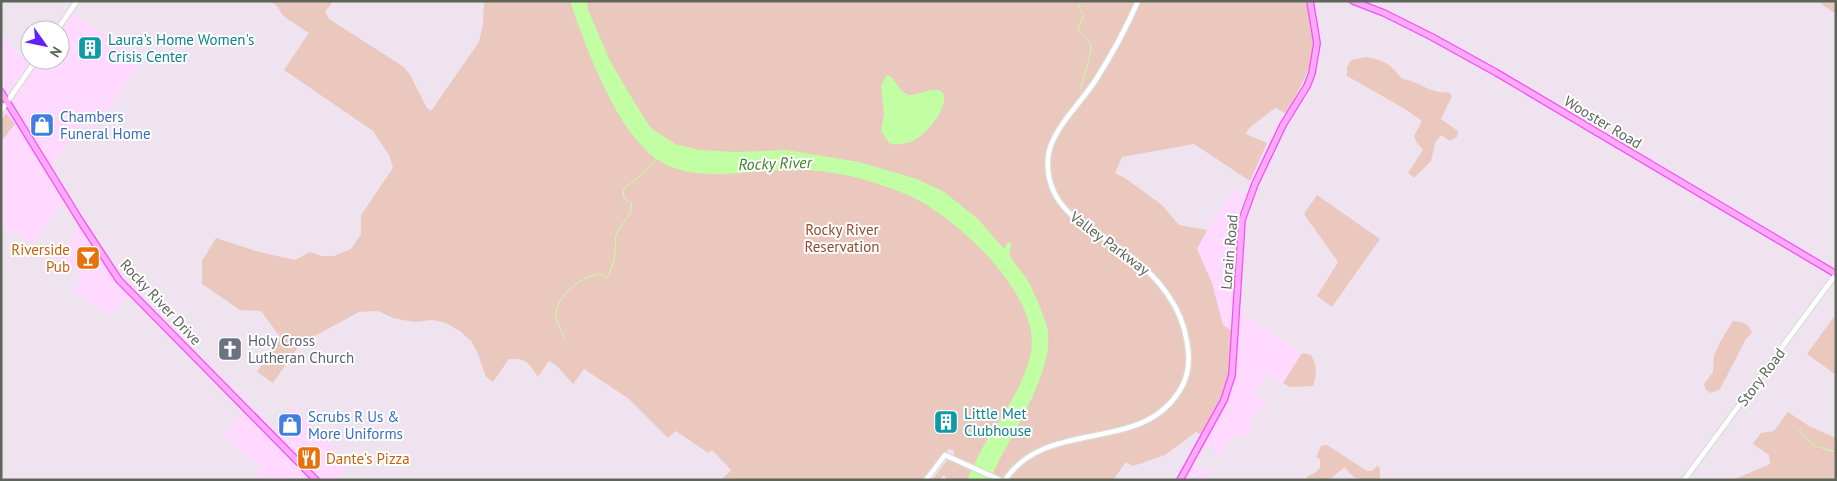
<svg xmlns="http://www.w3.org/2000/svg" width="1837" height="481" viewBox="0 0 1837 481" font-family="'PT Sans',sans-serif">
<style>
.commercial{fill:#ffd9ff}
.green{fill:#eac8bd}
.water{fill:#c2ffa4}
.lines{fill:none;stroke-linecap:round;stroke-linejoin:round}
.stream{stroke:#c2ffa4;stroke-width:1}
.minor-casing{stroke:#d7ded6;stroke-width:7}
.major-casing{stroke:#f74dff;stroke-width:8}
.minor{stroke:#fff;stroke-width:4.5}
.major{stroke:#ffa9f9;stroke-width:5.5}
.labels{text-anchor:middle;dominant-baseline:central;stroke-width:4;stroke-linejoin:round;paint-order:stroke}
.culture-label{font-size:15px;fill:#0d838f;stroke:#fff;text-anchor:start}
.shop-label{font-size:15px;fill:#366cbe;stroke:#fff;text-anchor:start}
.street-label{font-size:15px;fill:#5e665b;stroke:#fff}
.park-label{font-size:15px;fill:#924b2f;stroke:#fff}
.food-label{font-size:15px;fill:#c56008;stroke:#fff;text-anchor:end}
.worship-label{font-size:15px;fill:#5b616d;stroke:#fff;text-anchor:start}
.water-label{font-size:16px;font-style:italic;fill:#40832a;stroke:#fff}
</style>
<rect width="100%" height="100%" fill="#f0e3f0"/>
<!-- commercial -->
<path class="commercial" d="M 71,13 L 142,59 L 95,129 L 83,122 L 49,172 L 65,198 L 33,245 L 1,224 L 1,37 L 11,43 L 9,47 L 35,64 L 38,60 L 60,60 L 59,30 Z
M 1234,190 L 1244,194 L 1238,211 L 1230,329 L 1223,325 L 1212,283 L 1197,249 L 1207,230 Z
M 81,225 L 130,294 L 108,315 L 73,290 L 83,275 L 58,259 Z
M 1239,313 L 1302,353 L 1283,383 L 1267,373 L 1254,393 L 1268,403 L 1262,412 L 1257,408 L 1248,421 L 1253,425 L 1246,435 L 1236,436 L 1227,441 L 1224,456 L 1203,443 L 1227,399 L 1235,374 Z
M 292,407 L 313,427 L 311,431 L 336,448 L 332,454 L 348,466 L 338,480 L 254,480 L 262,467 L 239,451 L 224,435 L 246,411 L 271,436 Z
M 1193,464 L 1215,480 L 1184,480 Z"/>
<!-- green -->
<path class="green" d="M 270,1 L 333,1 L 325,12 L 329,19 L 404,67 L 410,75 L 427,108 L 431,111 L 479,42 L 483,24 L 484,1 L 1309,1 L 1315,56 L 1287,114 L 1275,108 L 1248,129 L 1246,134 L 1267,143 L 1250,181 L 1194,144 L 1122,157 L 1115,173 L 1125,178 L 1162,205 L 1179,225 L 1207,230 L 1197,249 L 1212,283 L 1223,325 L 1234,332 L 1231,378 L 1201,434 L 1196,432 L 1165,455 L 1133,466 L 1126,462 L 1113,480 L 947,480 L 944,475 L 939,480 L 932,480 L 951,455 L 954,457 L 954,451 L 949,449 L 926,480 L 721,480 L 731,470 L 712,450 L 708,453 L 676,431 L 668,438 L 629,399 L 584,369 L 573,384 L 557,366 L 549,361 L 538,377 C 529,363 527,358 509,359 L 493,382 L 486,377 L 478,354 L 472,342 L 460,331 L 446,323 L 433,320 L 414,322 L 393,318 L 378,311 L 359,312 L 300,344 L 273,383 L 257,372 L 280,337 L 261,311 L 240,310 L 202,284 L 202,261 L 216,238 L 259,252 L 295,260 L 310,252 L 321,256 L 334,256 L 351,249 L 361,234 L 361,215 L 393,168 L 389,155 L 373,131 L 284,70 L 309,33 L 283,16 L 277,6 Z
M 1817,1 L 1836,1 L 1836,14 Z
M 1366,57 C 1385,61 1390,63 1402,79 C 1419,81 1432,95 1449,92 L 1452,96 L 1441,119 L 1458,131 L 1457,137 L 1450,141 L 1441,135 L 1435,143 L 1431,161 L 1414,178 L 1408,173 L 1423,150 L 1417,143 L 1414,136 L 1422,121 L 1405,109 L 1347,76 L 1347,67 L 1351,60 Z
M 6,113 L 15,124 L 1,142 L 1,121 Z
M 1317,195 L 1380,239 L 1332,307 L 1317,296 L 1338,262 L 1304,214 Z
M 1836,314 L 1836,375 L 1807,354 Z
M 1733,321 C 1744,322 1748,323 1752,333 L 1746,339 L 1720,389 L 1711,393 L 1706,390 L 1704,384 L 1713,372 L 1714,356 L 1720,342 Z
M 1302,353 L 1311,355 C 1317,365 1317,374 1313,386 L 1290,387 L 1283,383 Z
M 1788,412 L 1809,426 L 1836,438 L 1836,480 L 1733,480 L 1770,464 L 1769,455 L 1753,444 L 1761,433 L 1774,431 Z
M 1327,445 L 1367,471 L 1372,471 L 1377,466 L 1380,468 L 1380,480 C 1362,480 1354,481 1345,467 L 1329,480 L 1308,480 L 1307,477 L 1316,472 L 1320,467 L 1320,459 L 1316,457 L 1321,446 Z"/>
<!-- water -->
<path class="water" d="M 570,1 L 587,1 L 588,10 L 610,61 L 636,105 L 651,128 L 675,144 L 699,150 L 736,152 L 786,150 L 859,162 L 917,179 L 944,192 L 978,219 L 1004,249 L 1008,242 L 1011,244 C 1011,247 1009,252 1010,255 C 1013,264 1023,272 1028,281 C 1034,291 1044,316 1047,327 C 1057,372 1007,438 990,480 L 967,480 C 972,469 977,458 983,447 C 1001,417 1024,387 1031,352 C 1041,296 959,220 914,198 C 881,182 842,172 806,170 C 763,167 699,185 661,162 C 618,136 586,48 570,1 Z
M 887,75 C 896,78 897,90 908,95 C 917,95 932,88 938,90 C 954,94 935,123 928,129 C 924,133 918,138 913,141 C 905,144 897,145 890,144 L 881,131 L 884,114 L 881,85 Z"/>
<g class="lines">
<!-- stream -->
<path class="stream" d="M 1080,90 C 1082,86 1092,50 1091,46 C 1090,40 1082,35 1078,30 L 1078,27 L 1084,15 L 1078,7 L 1082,1
M 1835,331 L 1836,332
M 564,338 C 563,330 556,324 556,316 C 554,297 584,274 601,274 L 607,278 C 611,270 615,260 615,251 C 616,246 615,241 616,235 C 620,223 631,218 632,204 L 624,198 L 623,191 L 626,187 L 643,174 L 657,158
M 1798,430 L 1815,446 L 1836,452"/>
<defs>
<path id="minor" d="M 57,30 L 77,1
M 1,111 L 36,60
M 926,480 L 945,455 L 1000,480
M 1005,480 C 1047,417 1141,455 1180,390 C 1189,376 1190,358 1187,342 C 1182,307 1158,277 1130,256 C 1094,228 1044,213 1048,158 C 1050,131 1081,103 1095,81 C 1111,56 1126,29 1138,1
M 1684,480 L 1836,274"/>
<path id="major" d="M 1353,1 L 1384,13 L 1432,37 L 1497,73 L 1836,274
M 1,92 L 81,222 L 119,280 L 316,480
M 1180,480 L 1224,400 L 1232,375 L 1242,220 L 1255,184 L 1283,125 L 1307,86 L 1312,73 L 1317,43 L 1310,1"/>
</defs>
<!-- minor casing -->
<use href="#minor" class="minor-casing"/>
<!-- major casing -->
<use href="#major" class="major-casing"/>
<!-- minor -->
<use href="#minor" class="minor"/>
<!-- major -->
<use href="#major" class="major"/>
</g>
<!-- icons -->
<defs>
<symbol id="building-square" viewBox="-11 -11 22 22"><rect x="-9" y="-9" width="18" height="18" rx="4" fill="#0f9aa8" stroke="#fff"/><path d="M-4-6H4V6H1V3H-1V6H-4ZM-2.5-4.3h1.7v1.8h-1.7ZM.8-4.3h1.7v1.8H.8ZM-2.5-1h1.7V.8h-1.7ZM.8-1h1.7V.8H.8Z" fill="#fff"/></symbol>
<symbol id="shop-square" viewBox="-11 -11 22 22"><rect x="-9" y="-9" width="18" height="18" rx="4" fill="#3f7fe0" stroke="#fff"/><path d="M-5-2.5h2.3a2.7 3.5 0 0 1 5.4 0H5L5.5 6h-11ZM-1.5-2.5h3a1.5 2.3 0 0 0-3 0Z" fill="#fff"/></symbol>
<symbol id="bar-square" viewBox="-11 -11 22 22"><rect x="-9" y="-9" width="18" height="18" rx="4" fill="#e8710a" stroke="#fff"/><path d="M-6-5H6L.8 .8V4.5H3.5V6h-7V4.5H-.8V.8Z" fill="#fff"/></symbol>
<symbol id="church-square" viewBox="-11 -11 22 22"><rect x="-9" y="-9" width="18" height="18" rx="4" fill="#6b7280" stroke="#fff"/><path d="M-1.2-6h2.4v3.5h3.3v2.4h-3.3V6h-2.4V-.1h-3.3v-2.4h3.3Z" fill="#fff"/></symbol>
<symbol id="restaurant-square" viewBox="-11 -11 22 22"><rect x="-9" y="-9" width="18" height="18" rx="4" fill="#e8710a" stroke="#fff"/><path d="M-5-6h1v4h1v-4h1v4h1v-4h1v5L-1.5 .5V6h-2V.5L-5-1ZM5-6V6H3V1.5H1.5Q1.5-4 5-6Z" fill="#fff"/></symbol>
</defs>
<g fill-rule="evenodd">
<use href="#building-square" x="76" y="34" width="28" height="28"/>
<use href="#shop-square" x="28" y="111" width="28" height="28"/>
<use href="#bar-square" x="74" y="244" width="28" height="28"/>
<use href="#church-square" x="216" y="335" width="28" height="28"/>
<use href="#building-square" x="932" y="408" width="28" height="28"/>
<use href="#shop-square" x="276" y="411" width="28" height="28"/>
<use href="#restaurant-square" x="295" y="444" width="28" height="28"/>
</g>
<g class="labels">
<!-- culture labels -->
<g class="culture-label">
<text x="108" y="39">Laura's Home Women's<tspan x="108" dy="17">Crisis Center</tspan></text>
<text x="964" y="413">Little Met<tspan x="964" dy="17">Clubhouse</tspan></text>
</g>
<!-- shop labels -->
<g class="shop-label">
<text x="60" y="116">Chambers<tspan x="60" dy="17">Funeral Home</tspan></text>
<text x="308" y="416">Scrubs R Us &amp;<tspan x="308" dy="17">More Uniforms</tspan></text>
</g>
<!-- street labels -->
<g class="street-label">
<text transform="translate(1603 122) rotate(31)">Wooster Road</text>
<text transform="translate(1110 243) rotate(37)">Valley Parkway</text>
<text transform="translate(1229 252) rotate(-85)">Lorain Road</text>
<text transform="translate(161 302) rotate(47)">Rocky River Drive</text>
<text transform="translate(1761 377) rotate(-53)">Story Road</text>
</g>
<!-- park labels -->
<g class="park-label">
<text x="842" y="229">Rocky River<tspan x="842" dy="17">Reservation</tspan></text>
</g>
<!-- food labels -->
<g class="food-label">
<text x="70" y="249">Riverside<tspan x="70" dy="17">Pub</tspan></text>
<text x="326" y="458" text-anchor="start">Dante's Pizza</text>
</g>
<!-- worship labels -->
<g class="worship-label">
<text x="248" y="340">Holy Cross<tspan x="248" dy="17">Lutheran Church</tspan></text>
</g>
<!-- water labels -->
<g class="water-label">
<text transform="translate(775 163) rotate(-2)">Rocky River</text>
</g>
</g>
<!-- border -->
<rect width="1837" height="481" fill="none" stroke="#5e665b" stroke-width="5"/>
<!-- north arrow -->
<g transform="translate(45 45) rotate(123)"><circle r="24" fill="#ffffff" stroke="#bfc2bd"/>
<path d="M0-4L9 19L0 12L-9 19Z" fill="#641ffb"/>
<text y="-8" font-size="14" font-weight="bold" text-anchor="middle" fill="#5e665b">N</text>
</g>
</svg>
